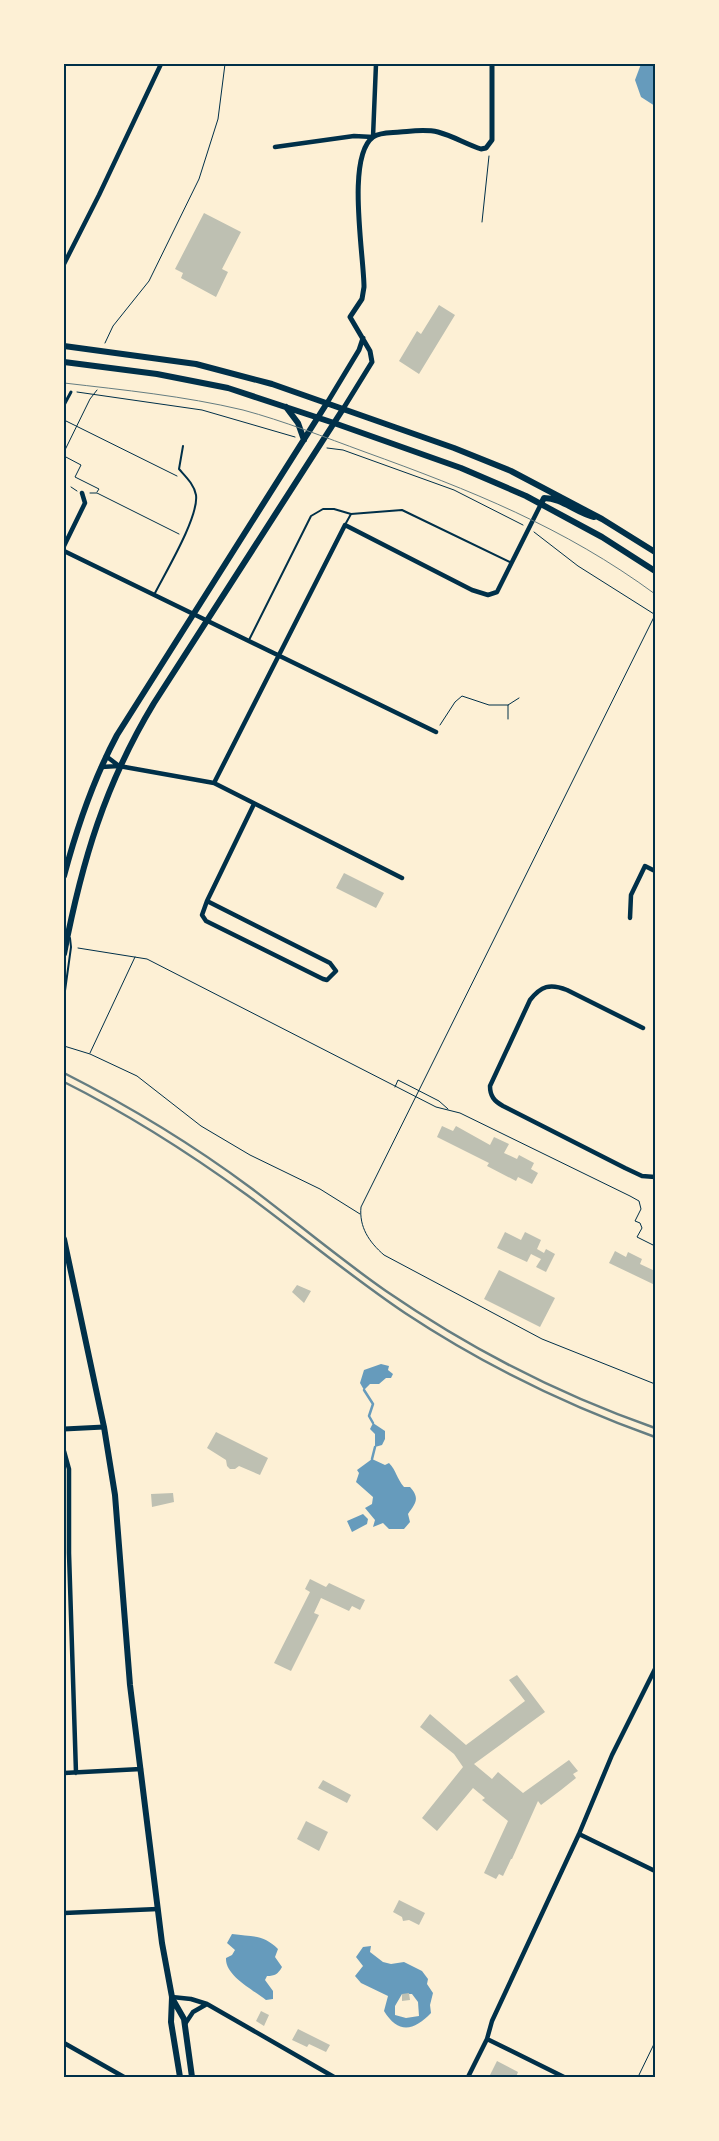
<svg xmlns="http://www.w3.org/2000/svg" width="719" height="2141" viewBox="0 0 719 2141" font-family="Lato,sans-serif">
<style>
.water{fill:#669bbc;fill-rule:evenodd}
.lines{fill:none;stroke-linecap:round;stroke-linejoin:round}
.stream{stroke:#669bbc;stroke-width:2.5}
.building{fill:#bec0b2}
.path{stroke:#003049;stroke-width:1}
.service{stroke:#003049;stroke-width:2}
.pedestrian{stroke:#003049;stroke-width:3}
.minor{stroke:#003049;stroke-width:4.5}
.tertiary{stroke:#003049;stroke-width:5}
.secondary{stroke:#003049;stroke-width:6}
.tram{stroke:#657d81;stroke-width:1}
.rail{stroke:#657d81;stroke-width:2.5}
.neatline{fill:none;stroke:#003049;stroke-width:2}
</style>
<rect width="100%" height="100%" fill="#fdf0d5"/>
<!-- water -->
<path class="water" d="M 641,64 L 655,64 L 655,106 L 641,97 L 635,80 Z
M 381,1364 L 389,1366 L 388,1370 L 393,1374 L 391,1378 L 386,1378 L 379,1384 L 370,1384 L 364,1390 L 360,1383 L 364,1370 Z
M 373,1423 L 385,1431 L 385,1439 L 382,1445 L 375,1447 L 375,1434 L 370,1429 Z
M 372,1459 L 385,1465 L 389,1463 C 396,1470 397,1479 404,1487 L 410,1487 C 420,1498 416,1503 408,1514 L 410,1522 L 404,1529 L 389,1529 L 383,1523 L 373,1527 L 375,1520 L 365,1508 L 372,1504 L 373,1497 L 356,1482 L 359,1473 L 357,1470 Z
M 363,1514 L 368,1519 L 367,1524 L 352,1532 L 347,1521 Z
M 232,1934 C 252,1937 263,1934 278,1949 L 275,1957 L 282,1967 C 278,1974 275,1976 267,1976 L 265,1980 L 273,1991 L 273,1999 L 266,2000 C 254,1990 225,1976 226,1958 L 232,1955 L 235,1950 L 227,1943 Z
M 371,1946 L 370,1952 L 383,1962 L 391,1964 L 404,1962 L 422,1971 L 428,1979 L 427,1984 L 433,1993 L 430,2005 L 431,2013 C 414,2031 398,2034 384,2011 L 388,1996 L 361,1983 L 355,1976 L 363,1966 L 356,1957 L 363,1947 ZM 402,1994 L 412,1994 L 418,2002 L 419,2016 L 406,2018 L 395,2015 L 395,2006 Z"/>
<g class="lines">
<!-- stream -->
<path class="stream" d="M 364,1390 L 373,1404 L 369,1416 L 373,1423
M 372,1459 L 375,1447"/>
</g>
<!-- building -->
<path class="building" d="M 204,213 L 241,232 L 222,269 L 228,272 L 216,297 L 181,278 L 183,273 L 175,269 Z
M 439,305 L 455,315 L 419,374 L 399,361 L 417,331 L 421,334 Z
M 344,873 L 384,893 L 376,908 L 336,888 Z
M 442,1126 L 453,1131 L 456,1126 L 490,1145 L 494,1137 L 509,1144 L 504,1153 L 517,1159 L 519,1155 L 534,1163 L 531,1169 L 538,1173 L 532,1184 L 518,1177 L 516,1181 L 487,1166 L 489,1163 L 437,1137 Z
M 505,1232 L 521,1240 L 525,1232 L 541,1240 L 537,1249 L 544,1253 L 546,1249 L 555,1254 L 546,1272 L 536,1267 L 541,1259 L 531,1254 L 527,1262 L 497,1248 Z
M 615,1251 L 626,1257 L 628,1252 L 642,1259 L 640,1264 L 655,1271 L 655,1285 L 609,1263 Z
M 499,1270 L 555,1298 L 540,1327 L 484,1299 Z
M 297,1285 L 311,1291 L 304,1303 L 292,1292 Z
M 216,1432 L 268,1458 L 260,1475 L 239,1466 L 235,1469 L 230,1469 L 227,1466 L 226,1460 L 207,1448 Z
M 173,1493 L 174,1502 L 152,1507 L 151,1494 Z
M 310,1579 L 326,1587 L 329,1583 L 365,1600 L 360,1610 L 352,1606 L 349,1611 L 321,1598 L 314,1613 L 319,1615 L 291,1671 L 274,1663 L 310,1592 L 305,1589 Z
M 517,1675 L 545,1712 L 474,1764 L 492,1779 L 498,1772 L 523,1793 L 569,1760 L 578,1771 L 573,1774 L 576,1778 L 561,1790 L 541,1805 L 538,1801 L 512,1859 L 511,1859 L 503,1876 L 499,1874 L 496,1879 L 484,1873 L 508,1821 L 482,1800 L 485,1798 L 473,1788 L 437,1831 L 422,1818 L 463,1767 L 454,1754 L 420,1727 L 430,1714 L 466,1745 L 525,1701 L 509,1680 Z
M 323,1780 L 351,1795 L 347,1803 L 318,1788 Z
M 306,1821 L 328,1832 L 319,1851 L 297,1839 Z
M 399,1900 L 425,1913 L 419,1925 L 409,1920 L 403,1921 L 402,1917 L 393,1912 Z
M 409,1993 L 410,2000 L 402,2001 L 402,1994 Z
M 261,2011 L 269,2015 L 264,2026 L 256,2021 Z
M 298,2029 L 330,2045 L 326,2052 L 309,2044 L 307,2047 L 292,2040 Z
M 497,2061 L 518,2072 L 516,2077 L 489,2077 Z"/>
<g class="lines">
<!-- path -->
<path class="path" d="M 482,222 L 489,156
M 105,343 L 113,326 L 149,281 L 199,179 L 218,119 L 225,64
M 77,392 L 202,410 L 295,437
M 64,420 L 177,476
M 327,448 L 343,450 L 454,490 L 523,525
M 64,452 L 90,399 L 97,390
M 64,456 L 81,465 L 75,477 L 99,489 L 97,492
M 71,487 L 77,491
M 90,493 L 97,493 L 179,534
M 534,532 L 578,566 L 654,614
M 655,615 L 361,1207 C 359,1227 369,1242 384,1255 L 542,1339 L 655,1384
M 508,719 L 508,705 L 519,698
M 440,725 L 455,702 L 462,696 L 489,705 L 508,705
M 78,948 L 147,959 L 436,1107 L 460,1113 L 630,1196 L 639,1201 L 641,1209 L 635,1221 L 640,1223 L 642,1228 L 637,1237 L 655,1246
M 64,1046 L 90,1054 L 137,1076 L 201,1126 L 250,1155 L 320,1189 L 360,1214
M 90,1053 L 135,957
M 395,1087 L 398,1080 L 439,1101 L 448,1109
M 638,2077 L 655,2042"/>
<!-- service -->
<path class="service" d="M 346,523 L 351,514
M 154,595 C 165,573 199,517 196,495 C 194,484 185,476 179,469 L 183,446
M 249,640 L 311,516 L 323,509 L 334,509 L 351,514 L 402,510 L 512,563
M 64,998 L 71,947 L 70,938"/>
<!-- pedestrian -->
<path class="pedestrian" d="M 64,405 L 71,392"/>
<!-- minor -->
<path class="minor" d="M 275,147 L 354,136 L 373,137 L 376,64
M 64,264 L 99,195 L 161,64
M 64,546 L 85,503 L 82,493
M 64,551 L 436,732
M 106,756 L 119,766
M 101,767 L 119,766 L 214,783 L 402,878
M 214,783 L 345,525 L 472,590 L 488,595 L 497,592 L 541,504
M 207,901 L 330,963 L 336,971 L 327,980 L 323,979 L 206,921 L 202,915 L 207,901 L 254,804
M 630,918 L 631,895 L 645,866 L 655,871
M 643,1028 L 567,990 C 550,983 541,986 530,1000 L 490,1086 C 490,1096 494,1101 503,1106 L 625,1168 L 642,1176 L 655,1177
M 64,1451 L 69,1469 L 69,1553 L 76,1773
M 64,1773 L 141,1769
M 579,1834 L 655,1871
M 64,1913 L 158,1909
M 172,1997 L 191,1999 L 207,2004 L 334,2077
M 185,2024 L 193,2012 L 207,2004
M 487,2039 L 564,2077
M 64,2043 L 124,2077
M 468,2077 L 487,2039 L 492,2021 L 579,1834 L 612,1755 L 655,1669"/>
<!-- tertiary -->
<path class="tertiary" d="M 327,403 L 359,350 L 363,338
M 343,409 L 372,362 L 370,351 L 350,317 L 362,299 L 364,287 C 364,256 346,157 373,137 C 380,132 392,133 400,132 C 413,131 425,129 438,132 C 453,136 466,144 481,149 L 486,148 L 492,140 L 492,64
M 64,1429 L 104,1427"/>
<!-- secondary -->
<path class="secondary" d="M 64,346 L 196,364 L 272,384 L 454,448 L 511,471 L 602,519 L 655,552
M 64,362 L 157,374 L 228,388 L 334,423 L 461,468 L 526,496 L 602,537 L 655,571
M 286,407 L 298,423 L 304,440
M 541,504 L 544,498 C 562,498 576,513 594,517
M 64,876 C 77,827 93,780 117,735 L 327,403
M 64,954 C 82,861 105,784 154,703 L 343,409
M 64,1239 L 104,1427 L 115,1495 L 130,1685 L 162,1943 L 172,1997 L 171,2022 L 180,2077
M 172,1998 L 184,2019 L 192,2077"/>
<!-- tram -->
<path class="tram" d="M 64,383 C 124,390 184,396 243,410 C 284,421 324,437 365,452 C 470,490 564,527 655,594"/>
<!-- rail -->
<path class="rail" d="M 64,1073 C 129,1106 192,1144 251,1188 C 296,1222 340,1259 386,1291 C 469,1348 560,1395 655,1428
M 64,1082 C 128,1114 189,1153 247,1195 C 300,1234 350,1276 405,1313 C 482,1364 568,1406 655,1437"/>
</g>
<!-- border -->
<rect width="719" height="2141" fill="none" stroke="#fdf0d5" stroke-width="130"/>
<rect x="65" y="65" width="589" height="2011" class="neatline"/>
</svg>
